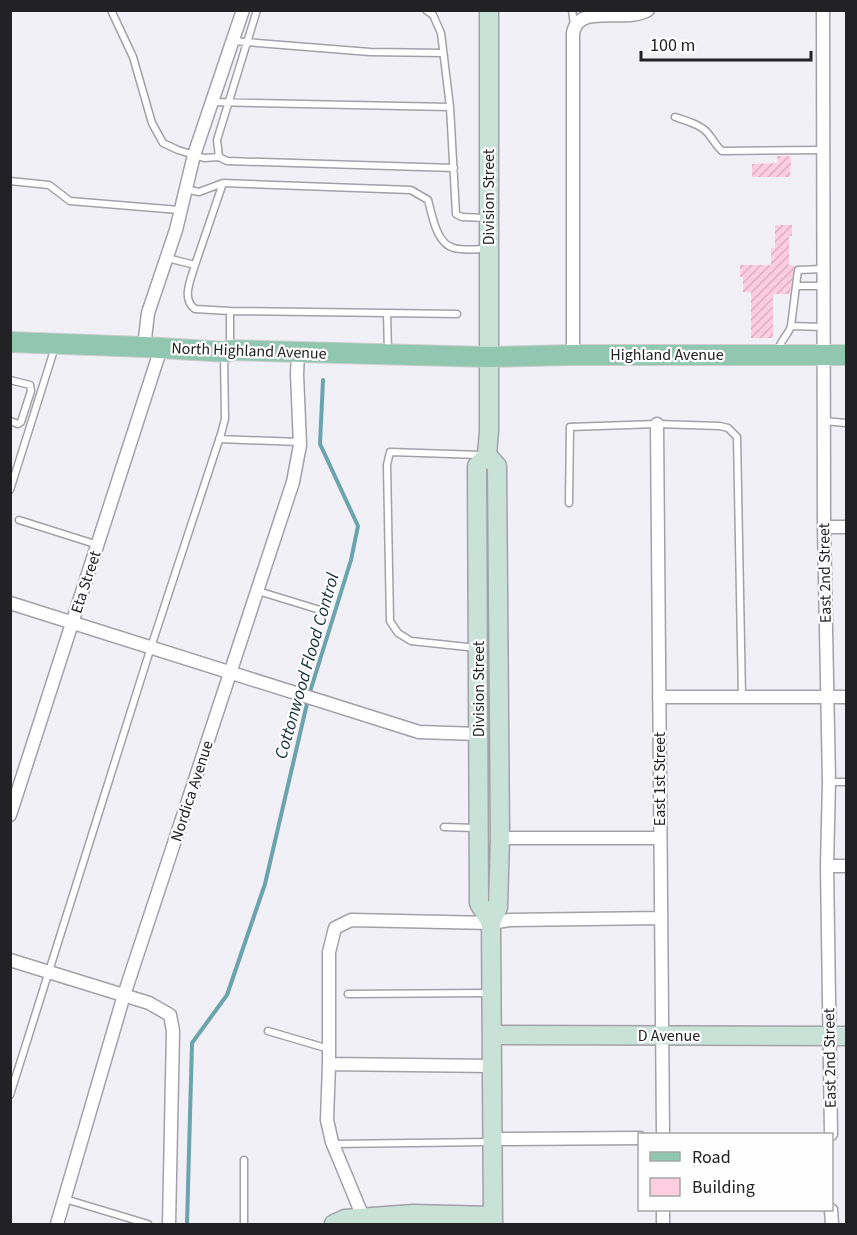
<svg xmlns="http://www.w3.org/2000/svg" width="857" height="1235" viewBox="0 0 857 1235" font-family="'Source Sans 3',sans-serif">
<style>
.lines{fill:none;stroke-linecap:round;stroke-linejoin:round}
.stream{stroke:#6ca4ad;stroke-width:4}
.building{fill:url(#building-hatch)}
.lane-casing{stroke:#a3a0a7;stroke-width:9}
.street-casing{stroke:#a3a0a7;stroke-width:15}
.secondary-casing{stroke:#a3a0a7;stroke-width:21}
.primary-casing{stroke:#cececf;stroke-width:22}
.lane{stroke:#fff;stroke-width:6}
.street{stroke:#fff;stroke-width:12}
.secondary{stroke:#c8e2d8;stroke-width:18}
.primary{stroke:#91c6b1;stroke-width:20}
.labels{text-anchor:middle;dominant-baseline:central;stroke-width:4.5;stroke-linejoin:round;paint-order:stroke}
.street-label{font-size:16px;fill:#222124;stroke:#fefefe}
.water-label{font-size:18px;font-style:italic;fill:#153337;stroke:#fefefe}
</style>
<defs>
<pattern id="building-hatch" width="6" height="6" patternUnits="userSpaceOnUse" patternTransform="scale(1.5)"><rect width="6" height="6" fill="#fecddf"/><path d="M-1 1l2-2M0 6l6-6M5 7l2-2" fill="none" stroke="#d9b0bf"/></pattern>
</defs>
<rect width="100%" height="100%" fill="#f2f0f7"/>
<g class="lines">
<!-- stream -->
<path class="stream" d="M 187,1224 L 192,1043 L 227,995 L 265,884 L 309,695 L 351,560 L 358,526 L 320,444 L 323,380"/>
</g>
<!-- building -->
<path class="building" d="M 777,156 L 789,156 L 791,158 L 790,177 L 752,177 L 752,164 L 778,163 Z
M 775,225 L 792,225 L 792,236 L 789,236 L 789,265 L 794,265 L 794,267 L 790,294 L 773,294 L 773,338 L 751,338 L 751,292 L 743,292 L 743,277 L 740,277 L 740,265 L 771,265 L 771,248 L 775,248 Z"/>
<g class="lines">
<defs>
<path id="lane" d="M 111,10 L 133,57 L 152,123 L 163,143 L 178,150 L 204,158 L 219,157
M 257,10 L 217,140 L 219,157 L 227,161 L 454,168
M 426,10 L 433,15 L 441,33 L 450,107 L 456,214 L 462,217 L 486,218
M 572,10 L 574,25
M 233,41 L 370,52 L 443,53
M 212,102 L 450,107
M 675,117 C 687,121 703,125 710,136 C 715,142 716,146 722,151 L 823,150
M 10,181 L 49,185 L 70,201 L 179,210
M 223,183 L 411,190 L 428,200 C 432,214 436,244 454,248 C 464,251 477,249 487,249
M 167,258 L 195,265 L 223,183 L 199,192 L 185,189
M 195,265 C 191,279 181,299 195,309 L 230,311
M 797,286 L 823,286
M 791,326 L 823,327
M 230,348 L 230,311 L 387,313
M 388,352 L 387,313 L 457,314
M 778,352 C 779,341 788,336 791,326 L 798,270 L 823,269
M 10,380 L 30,385 L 31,391 L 21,422 L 18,424 L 10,421
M 824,421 L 846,423
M 219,439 L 299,442
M 10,490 L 55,347
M 569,503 L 570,427 L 657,424 L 720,426 L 728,428 L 737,437 L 742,697
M 19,520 L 98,545
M 258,591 L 320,610
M 477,648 L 411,641 L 398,633 L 390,621 L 387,465 L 390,452 L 481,455
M 829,782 L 846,782
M 444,827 L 476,828
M 348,994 L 488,993
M 268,1031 L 329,1049
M 10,1095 L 151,647 L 221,434 L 225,419 L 224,355
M 332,1144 L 489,1142
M 65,1199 L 148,1224
M 244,1224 L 244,1160"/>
<path id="street" d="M 823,10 L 824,527 L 829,782 L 827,866 L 831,1134
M 144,347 L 148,313 L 176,230 L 194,155 L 243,10
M 573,355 L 573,33 C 579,2 626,24 648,10
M 657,424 L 663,1134
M 824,527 L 846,527
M 10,603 L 419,732 L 478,734
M 659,697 L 846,697
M 10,815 L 161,348
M 500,838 L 660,838
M 827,866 L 846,866
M 10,960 L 149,1003 L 170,1015 L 173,1031 L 169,1224
M 329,1064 L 492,1066
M 493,1139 L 640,1138
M 663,1210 L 663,1224
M 831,1210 L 832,1224
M 57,1224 L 124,995 L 293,482 L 300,445 L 297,374 L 298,353
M 363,1224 L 363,1217 L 332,1142 L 327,1120 L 329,1064 L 329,952 L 335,928 L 351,920 L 491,923 L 510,920 L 660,918"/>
<path id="secondary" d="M 489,10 L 489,431 L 487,455 L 477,466 L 479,903 L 491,923
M 487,455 L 497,466 L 500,838 L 498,907 L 491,923 L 493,1224
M 492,1035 L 846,1036
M 334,1224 L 345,1219 L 413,1214 L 493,1216"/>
<path id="primary" d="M 10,342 L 144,347 L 227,352 L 230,350 L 488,357 L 573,355 L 846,355"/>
</defs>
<!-- lane casing -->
<use href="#lane" class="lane-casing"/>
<!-- street casing -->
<use href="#street" class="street-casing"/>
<!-- secondary casing -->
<use href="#secondary" class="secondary-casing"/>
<!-- primary casing -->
<use href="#primary" class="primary-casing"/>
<!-- lane -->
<use href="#lane" class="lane"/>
<!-- street -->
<use href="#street" class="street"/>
<!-- secondary -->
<use href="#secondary" class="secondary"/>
<!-- primary -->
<use href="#primary" class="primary"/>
</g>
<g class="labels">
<!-- street labels -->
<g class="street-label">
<text transform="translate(489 197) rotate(-90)">Division Street</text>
<text transform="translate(249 351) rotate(2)">North Highland Avenue</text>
<text x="667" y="355">Highland Avenue</text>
<text transform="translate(825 573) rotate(-91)">East 2nd Street</text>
<text transform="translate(86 582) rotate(-72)">Eta Street</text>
<text transform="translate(479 689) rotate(-90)">Division Street</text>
<text transform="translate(660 779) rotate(-90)">East 1st Street</text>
<text transform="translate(192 791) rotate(-72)">Nordica Avenue</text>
<text x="669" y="1036">D Avenue</text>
<text transform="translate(830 1058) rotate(-91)">East 2nd Street</text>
</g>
<!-- water labels -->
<g class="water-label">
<text transform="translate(307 666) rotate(-74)">Cottonwood Flood Control</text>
</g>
</g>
<!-- border -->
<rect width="857" height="1235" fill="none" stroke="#222124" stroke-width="24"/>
<!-- legend -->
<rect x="638" y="1133" width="195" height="78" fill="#fefefe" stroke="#a6a6a7" stroke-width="1.5"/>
<rect x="650" y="1152" width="30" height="9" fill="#91c6b1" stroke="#a6a6a7" stroke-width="1.5"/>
<text x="692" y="1163" font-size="18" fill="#222124">Road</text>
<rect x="650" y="1178" width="30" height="18" fill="#fecddf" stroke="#a6a6a7" stroke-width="1.5"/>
<text x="692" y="1193" font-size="18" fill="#222124">Building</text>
<!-- scale -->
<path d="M641 51v9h170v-9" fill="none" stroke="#222124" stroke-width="3"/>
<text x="650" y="51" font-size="18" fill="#222124" stroke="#fefefe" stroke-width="4.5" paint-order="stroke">100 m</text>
</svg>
